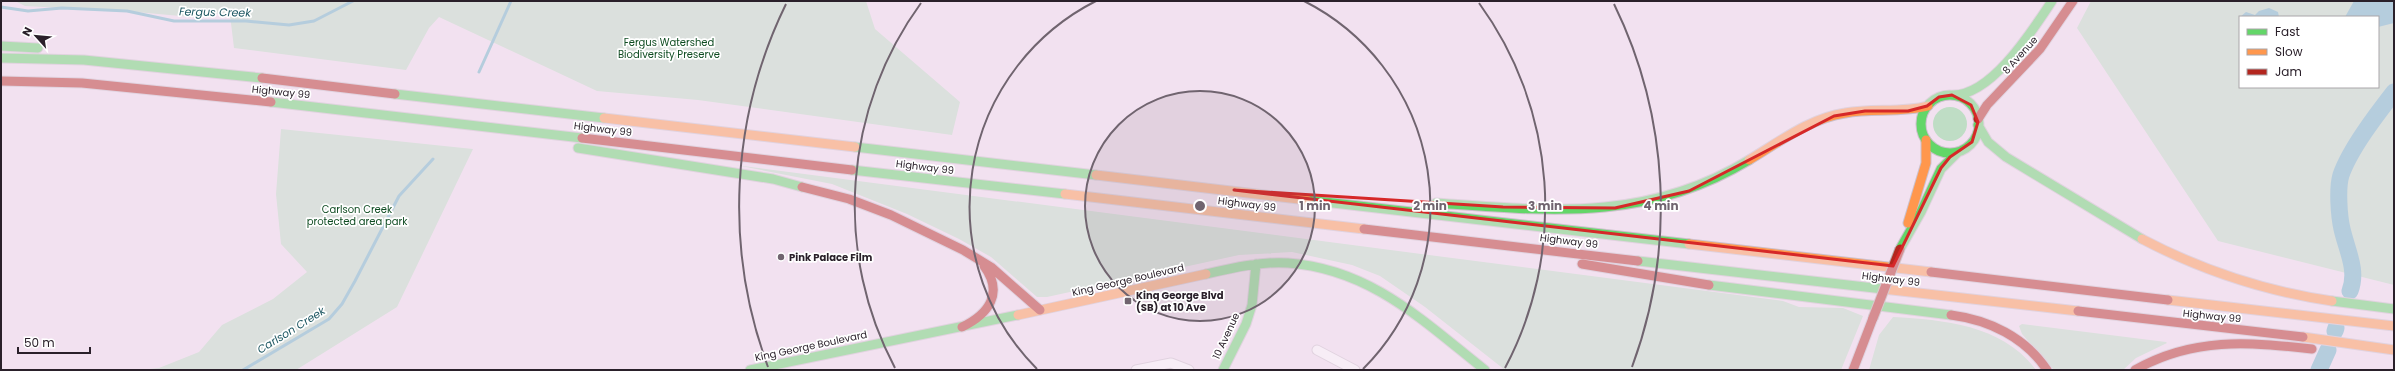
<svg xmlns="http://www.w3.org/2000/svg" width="2395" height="371" viewBox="0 0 2395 371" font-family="Poppins,sans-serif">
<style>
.green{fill:#bfddc5;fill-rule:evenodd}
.water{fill:#6cb3c6}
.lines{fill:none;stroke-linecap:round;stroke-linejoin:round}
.stream{stroke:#6cb3c6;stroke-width:3}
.river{stroke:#6cb3c6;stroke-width:17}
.street-casing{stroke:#ccc0cb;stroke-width:11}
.fast-casing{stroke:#ccc0cb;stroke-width:11}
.slow-casing{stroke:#ccc0cb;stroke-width:11}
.jam-casing{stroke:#ccc0cb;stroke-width:11}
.street{stroke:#fdfafd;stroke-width:9}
.fast{stroke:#63d668;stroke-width:9}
.slow{stroke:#ff974d;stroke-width:9}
.jam{stroke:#b3261e;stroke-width:9}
.jam-bridge-casing{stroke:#b6ada8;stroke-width:11;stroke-linecap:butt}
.jam-bridge{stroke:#b3261e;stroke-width:9}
.marked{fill:none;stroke:#d62828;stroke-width:3;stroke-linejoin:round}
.ring{fill:none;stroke:#70646f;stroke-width:2}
.poi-dot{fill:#70646f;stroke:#fff;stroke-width:1.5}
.labels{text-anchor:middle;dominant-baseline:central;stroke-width:3.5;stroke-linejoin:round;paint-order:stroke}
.park-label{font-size:10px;fill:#0f4c22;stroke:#fff}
.street-label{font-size:10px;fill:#2a202a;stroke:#fff}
.poi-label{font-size:10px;font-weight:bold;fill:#2a202a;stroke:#fff;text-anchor:start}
.water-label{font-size:11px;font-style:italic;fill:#1c5661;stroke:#fff}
.centre{fill:#70646f;stroke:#fff;stroke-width:2}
.ring-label{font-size:12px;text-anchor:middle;font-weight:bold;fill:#70646f;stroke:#fff;stroke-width:3.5;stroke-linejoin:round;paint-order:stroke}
</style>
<rect width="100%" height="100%" fill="#f2e1f0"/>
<!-- green -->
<path class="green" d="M 15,1 L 866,1 L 875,29 L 960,102 L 952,135 L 698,100 L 597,91 L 439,17 L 429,28 L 406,70 L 234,48 L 230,15 L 192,11 L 191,17 L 136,12 L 25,6 Z
M 2091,1 L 2394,1 L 2394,285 L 2218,241 L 2077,28 ZM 2240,17 L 2378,17 L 2378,87 L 2240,87 Z
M1933 124a17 17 0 1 1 34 0a17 17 0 1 1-34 0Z
M 281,129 L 473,149 L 397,307 L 296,370 L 140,370 L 159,368 L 199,352 L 222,325 L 273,299 L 307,272 L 281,244 L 276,194 Z
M 736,165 L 1783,301 L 1799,307 L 1843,308 L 1863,316 L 1841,370 L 1505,370 L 1425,307 L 1380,276 L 1352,265 L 1292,252 L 1239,255 L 1047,297 L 1037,297 L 991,257 L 959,239 L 907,214 L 832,184 Z
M 1893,317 C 1945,320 2003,325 2036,370 L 1869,370 L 1879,335 Z
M 2022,324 L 2166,342 L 2167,343 L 2136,358 L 2123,370 L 2054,370 L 2022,334 L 2019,326 Z"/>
<!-- water -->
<path class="water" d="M 2354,1 L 2394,1 L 2394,23 L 2378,27 L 2378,17 L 2345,17 Z
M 2269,8 L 2278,12 L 2279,17 L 2240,17 L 2246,12 L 2255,15 L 2259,11 Z"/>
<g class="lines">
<!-- stream -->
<path class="stream" d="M 1,7 L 28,11 L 62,8 L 127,11 L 174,21 L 246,21 L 289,25 L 314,21 L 353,1
M 479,72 L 511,1
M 243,370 L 329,319 L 342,304 L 355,281 L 399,196 L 433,159"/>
<!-- river -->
<path class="river" d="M 2350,291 C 2358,270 2347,251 2342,229 C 2339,216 2337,188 2341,175 C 2350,149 2377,114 2394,92
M 2335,331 L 2336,328
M 2319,370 L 2328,350"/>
<defs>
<path id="street" d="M 1317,350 L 1355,370
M 1136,370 L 1171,363 L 1189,370"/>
<path id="fast" d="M 1,46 L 38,48
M 1,58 L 84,60 L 262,78
M 395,94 L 604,118
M 1953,95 C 1992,95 2032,31 2052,1
M1921 124a29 29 0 1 1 58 0a29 29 0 1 1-58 0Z
M 271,102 L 582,138
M 1978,125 L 1988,142 L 2006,157 L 2142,239
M 855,147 L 1096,175
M 578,148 L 773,179 L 802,187
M 852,170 L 1065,194
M 1307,200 L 1689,244
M 1436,203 C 1549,211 1647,222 1749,160
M 1900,249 L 1921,212 L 1941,169 L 1958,152
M 1638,261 L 1883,289
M 1206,274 C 1232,268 1262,261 1288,263 C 1371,269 1423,321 1485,370
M 1709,285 L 1951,315
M 2332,301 L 2394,309
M 750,370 L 1018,315
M 1223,370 L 1246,324 L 1252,305 L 1256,264"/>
<path id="slow" d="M 604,118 L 855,147
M 1749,160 C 1779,142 1810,118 1845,113 C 1873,108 1901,113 1928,106
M 1096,175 L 1307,200
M 1065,194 L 1364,229
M 1908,223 L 1926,163 L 1926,140
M 2142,239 C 2203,271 2264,291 2332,301
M 1689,244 L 1931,272
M 1883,289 L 2078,311
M 2168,300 L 2394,326
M 1018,315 L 1206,274
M 2303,337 L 2394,350"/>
<path id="jam" d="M 262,78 L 395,94
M 1,81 L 82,83 L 271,102
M 1978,119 L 1987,105 L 2040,49 L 2073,1
M 582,138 L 852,170
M 802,187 L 849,199 L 891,215 L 963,250 L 991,267 L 1040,310
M 1364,229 L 1638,261
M 1582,264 L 1709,285
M 1931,272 L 2168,300
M 2078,311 L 2303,337
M 1951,315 C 1989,320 2025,337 2047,370
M 962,327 C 989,314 1004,293 984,266
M 1853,370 L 1873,318
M 2135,370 C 2193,337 2248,342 2312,349"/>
</defs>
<!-- street casing -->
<use href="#street" class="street-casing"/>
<!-- fast casing -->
<use href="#fast" class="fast-casing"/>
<!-- slow casing -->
<use href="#slow" class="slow-casing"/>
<!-- jam casing -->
<use href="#jam" class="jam-casing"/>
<!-- street -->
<use href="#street" class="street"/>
<!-- fast -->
<use href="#fast" class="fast"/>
<!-- slow -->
<use href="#slow" class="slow"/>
<!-- jam -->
<use href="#jam" class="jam"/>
<defs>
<path id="jam-bridge" d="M 1873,318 L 1900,249"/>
</defs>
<!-- jam-bridge casing -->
<use href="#jam-bridge" class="jam-bridge-casing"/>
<!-- jam-bridge -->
<use href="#jam-bridge" class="jam-bridge"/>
</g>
<!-- marked area -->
<path d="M0 0H2395V371H0ZM 1952,95 L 1971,105 L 1978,122 L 1972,142 L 1950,157 L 1941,168 L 1893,266 L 1234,190 L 1503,207 L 1615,208 L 1689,191 L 1834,116 L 1865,111 L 1908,111 L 1927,106 L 1939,97 Z" fill="#f2e1f0" fill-opacity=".55" fill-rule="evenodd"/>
<path class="marked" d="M 1952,95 L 1971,105 L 1978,122 L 1972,142 L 1950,157 L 1941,168 L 1893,266 L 1234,190 L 1503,207 L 1615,208 L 1689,191 L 1834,116 L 1865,111 L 1908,111 L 1927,106 L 1939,97 Z"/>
<!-- distance rings -->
<circle cx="1200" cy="206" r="115" fill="#70646f" fill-opacity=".12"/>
<g class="ring">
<circle cx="1200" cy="206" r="115"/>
<path d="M1037 369A230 230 0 0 1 1096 1M1304 1A230 230 0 0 1 1363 369"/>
<path d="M895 368A345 345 0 0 1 921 3M1479 3A345 345 0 0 1 1505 368"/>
<path d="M768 367A461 461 0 0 1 786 4M1614 4A461 461 0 0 1 1632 367"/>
</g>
<!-- markers -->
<g class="poi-dot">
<circle cx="781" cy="257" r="4"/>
<rect x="1124" y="297" width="8" height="8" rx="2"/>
</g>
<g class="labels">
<!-- park labels -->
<g class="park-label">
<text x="669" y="42">Fergus Watershed<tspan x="669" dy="12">Biodiversity Preserve</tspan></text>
<text x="357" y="209">Carlson Creek<tspan x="357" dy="12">protected area park</tspan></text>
</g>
<!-- street labels -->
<g class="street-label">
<text transform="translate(2020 55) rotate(-48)">8 Avenue</text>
<text transform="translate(281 92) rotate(6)">Highway 99</text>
<text transform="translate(603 129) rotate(7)">Highway 99</text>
<text transform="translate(925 167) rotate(7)">Highway 99</text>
<text transform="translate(1247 204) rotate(7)">Highway 99</text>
<text transform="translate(1569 241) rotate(7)">Highway 99</text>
<text transform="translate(1891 279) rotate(7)">Highway 99</text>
<text transform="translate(1128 280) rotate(-13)">King George Boulevard</text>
<text transform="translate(2212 316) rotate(6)">Highway 99</text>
<text transform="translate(1226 336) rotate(-65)">10 Avenue</text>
<text transform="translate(811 346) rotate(-12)">King George Boulevard</text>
</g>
<!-- poi labels -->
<g class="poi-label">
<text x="789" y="257">Pink Palace Film</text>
<text x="1136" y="295">King George Blvd<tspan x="1136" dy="12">(SB) at 10 Ave</tspan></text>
</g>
<!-- water labels -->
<g class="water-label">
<text transform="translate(215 12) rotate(1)">Fergus Creek</text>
<text transform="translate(291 330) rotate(-32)">Carlson Creek</text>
</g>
</g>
<circle cx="1200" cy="206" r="6" class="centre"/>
<g class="ring-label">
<text x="1315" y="210">1 min</text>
<text x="1430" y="210">2 min</text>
<text x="1545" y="210">3 min</text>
<text x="1661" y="210">4 min</text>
</g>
<!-- border -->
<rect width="2395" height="371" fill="none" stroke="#2a202a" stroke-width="4"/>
<!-- legend -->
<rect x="2239" y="16" width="140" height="72" fill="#ffffff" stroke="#aaa6aa"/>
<rect x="2247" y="29" width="20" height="6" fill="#63d668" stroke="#aaa6aa"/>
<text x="2275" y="36" font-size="12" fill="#2a202a">Fast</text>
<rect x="2247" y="49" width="20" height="6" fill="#ff974d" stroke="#aaa6aa"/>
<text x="2275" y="56" font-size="12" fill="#2a202a">Slow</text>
<rect x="2247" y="69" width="20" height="6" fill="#b3261e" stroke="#aaa6aa"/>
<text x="2275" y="76" font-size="12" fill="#2a202a">Jam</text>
<!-- north arrow -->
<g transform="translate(36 36) rotate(297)" stroke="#ffffff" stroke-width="3" paint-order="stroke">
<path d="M0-3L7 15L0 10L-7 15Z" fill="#2a202a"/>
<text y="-6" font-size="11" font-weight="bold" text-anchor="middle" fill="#2a202a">N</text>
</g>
<!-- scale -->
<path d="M18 347v6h72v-6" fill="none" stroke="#2a202a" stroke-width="2"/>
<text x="24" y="347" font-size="12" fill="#2a202a" stroke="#ffffff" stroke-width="3" paint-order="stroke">50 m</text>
</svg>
